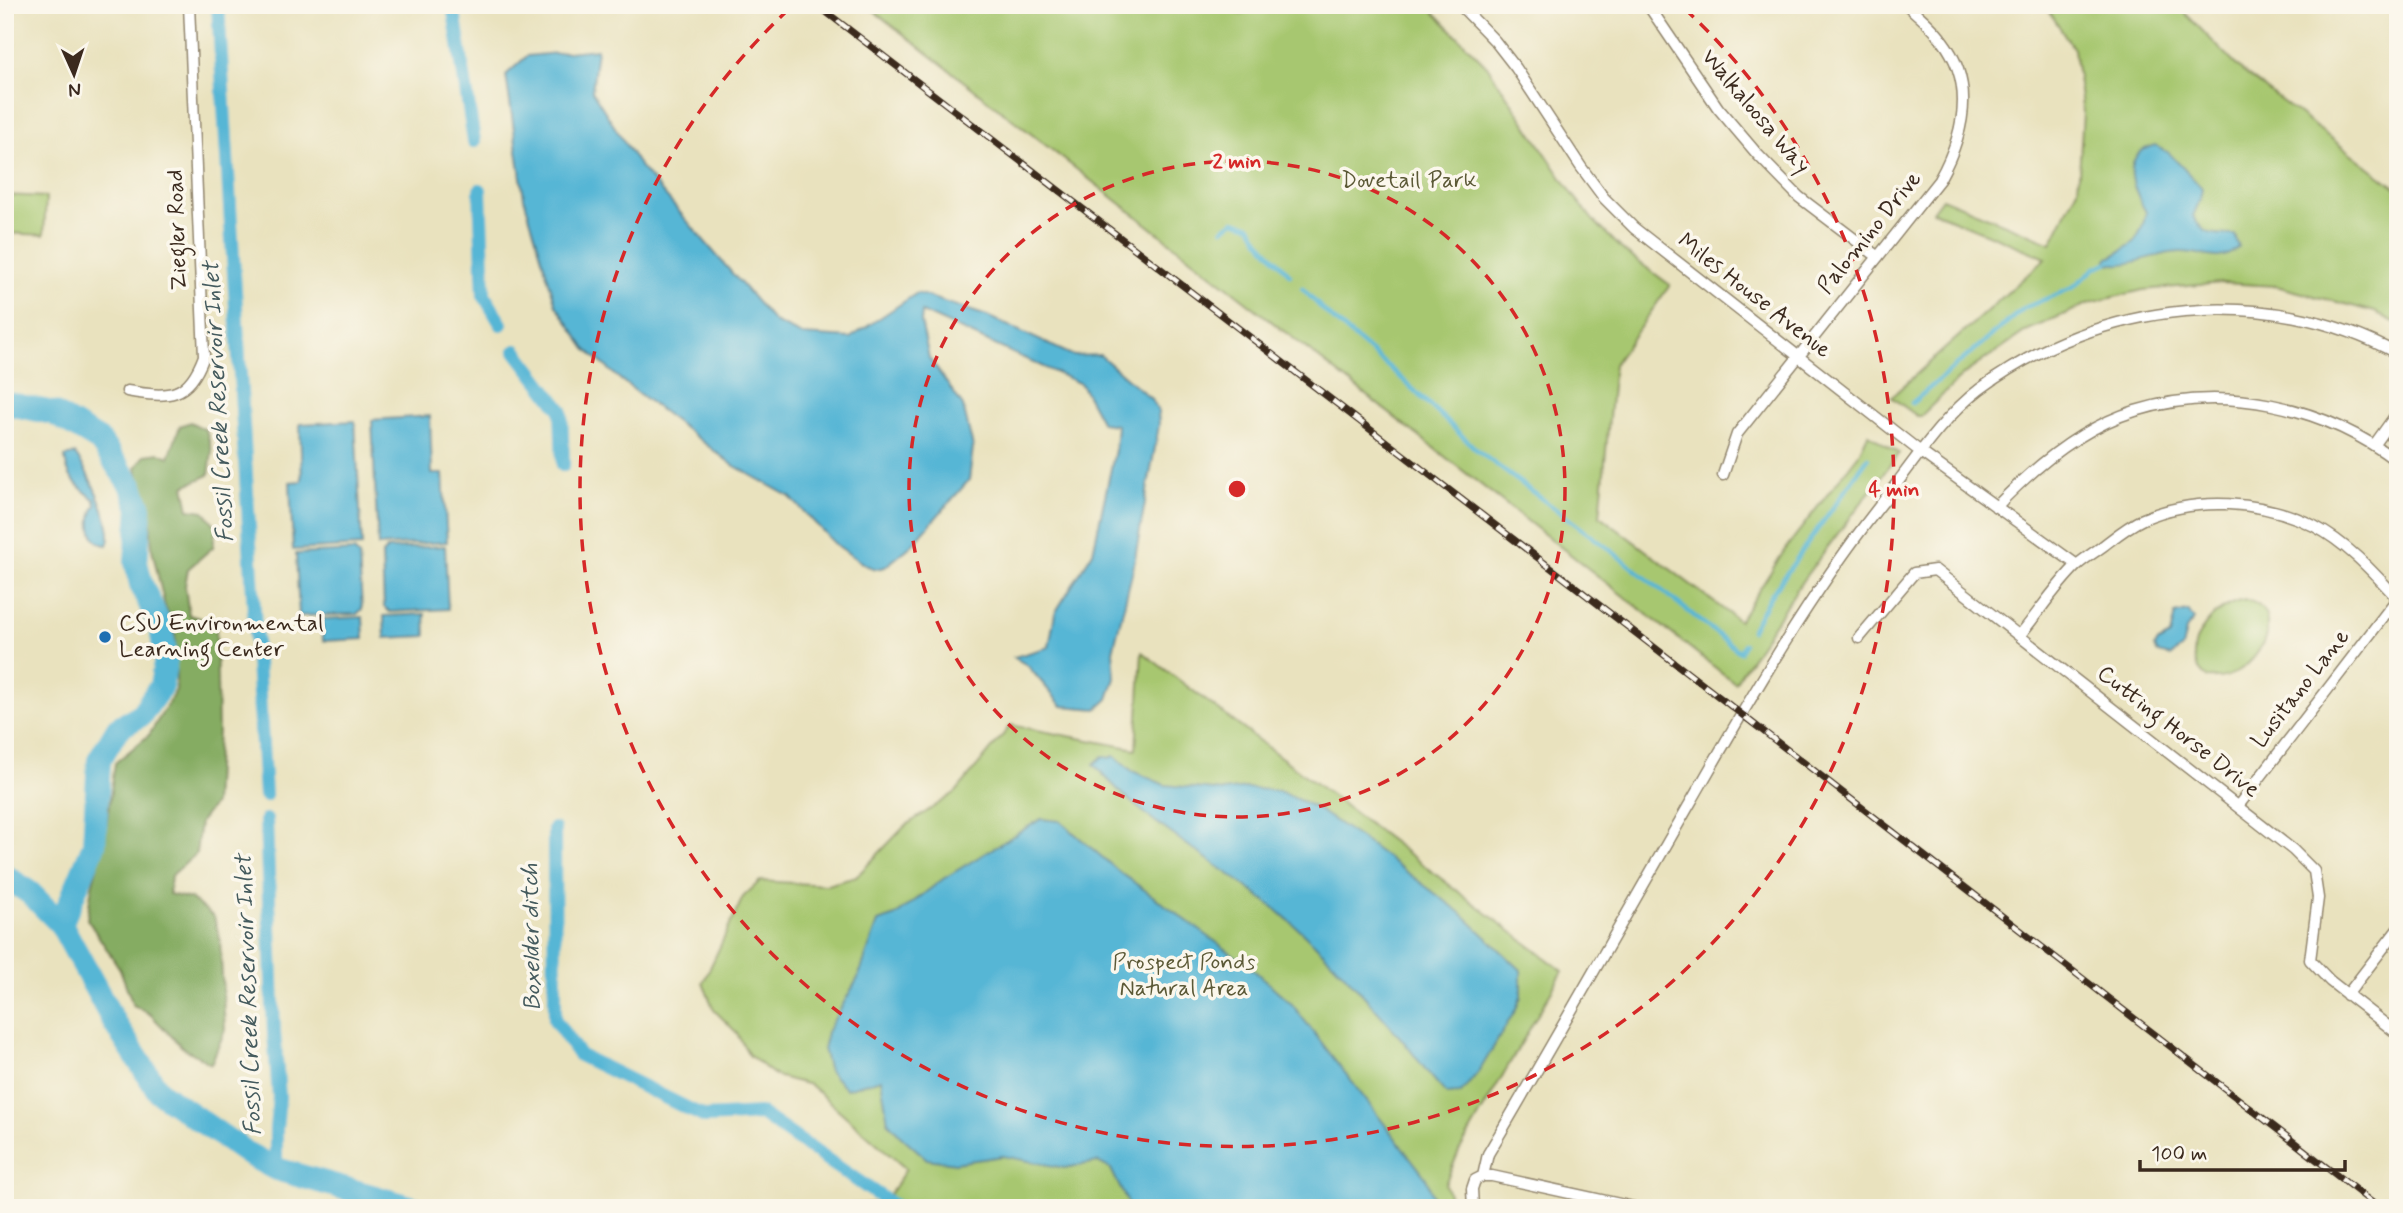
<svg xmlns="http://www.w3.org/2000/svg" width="2403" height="1213" viewBox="0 0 2403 1213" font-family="Mynerve,sans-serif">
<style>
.green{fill:#a7c76f;stroke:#717846;stroke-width:2}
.forest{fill:#85ac62;stroke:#606b40;stroke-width:2}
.water{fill:#57b6d5;stroke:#49707a;stroke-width:2}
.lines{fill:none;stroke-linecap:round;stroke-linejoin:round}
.stream{stroke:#57b6d5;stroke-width:4.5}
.canal{stroke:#57b6d5;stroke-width:14}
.river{stroke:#57b6d5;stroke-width:24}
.street-casing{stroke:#92866e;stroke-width:13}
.street{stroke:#fff;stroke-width:10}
.rail-casing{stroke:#3b2a1e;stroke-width:7}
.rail{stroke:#fbf7ec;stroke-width:4.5;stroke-dasharray:13;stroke-linecap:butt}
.ring{fill:none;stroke:#d62828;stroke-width:3.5;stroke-dasharray:12 9}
.poi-dot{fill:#1f6fb2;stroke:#fbf7ec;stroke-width:2.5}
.labels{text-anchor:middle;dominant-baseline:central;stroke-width:7;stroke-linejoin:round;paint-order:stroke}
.street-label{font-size:23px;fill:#3b2a1e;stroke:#fbf7ec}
.park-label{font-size:23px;fill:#5b5936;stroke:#fbf7ec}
.poi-label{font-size:23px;fill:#3b2a1e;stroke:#fbf7ec;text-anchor:start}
.water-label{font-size:24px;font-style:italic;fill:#455b5e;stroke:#fbf7ec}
.centre{fill:#d62828;stroke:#fbf7ec;stroke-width:3.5}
.ring-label{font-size:21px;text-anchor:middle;font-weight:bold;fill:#d62828;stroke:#fbf7ec;stroke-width:7;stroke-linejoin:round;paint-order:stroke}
</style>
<rect width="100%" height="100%" fill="#fbf7ec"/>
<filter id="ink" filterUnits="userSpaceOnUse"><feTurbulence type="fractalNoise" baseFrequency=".0143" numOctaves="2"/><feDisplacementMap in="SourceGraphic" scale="14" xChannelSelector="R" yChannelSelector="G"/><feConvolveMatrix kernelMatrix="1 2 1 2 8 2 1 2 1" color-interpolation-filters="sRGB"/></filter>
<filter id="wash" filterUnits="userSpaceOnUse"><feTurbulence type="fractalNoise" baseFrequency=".00686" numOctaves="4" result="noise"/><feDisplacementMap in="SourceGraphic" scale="28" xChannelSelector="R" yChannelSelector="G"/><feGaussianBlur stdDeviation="1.57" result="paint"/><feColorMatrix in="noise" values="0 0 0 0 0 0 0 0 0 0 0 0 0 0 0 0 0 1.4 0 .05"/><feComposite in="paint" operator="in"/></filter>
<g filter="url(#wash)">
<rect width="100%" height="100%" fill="#e9e2be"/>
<!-- green -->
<path class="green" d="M 866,5 L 1218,5 L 1241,14 L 1258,5 L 1269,12 L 1276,5 L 1427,5 L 1487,66 L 1572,193 L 1593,220 L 1624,251 L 1670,285 L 1614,364 L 1600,516 L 1739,621 L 1786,548 L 1858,455 L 1868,434 L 1899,453 L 1805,577 L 1735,683 Z
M 2045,5 L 2177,5 L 2242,71 L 2398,189 L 2398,324 L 2375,312 L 2276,286 L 2222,283 L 2143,290 L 2090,303 L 2026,331 L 1964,374 L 1921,416 L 1917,416 L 1891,397 L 2046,258 L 1932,211 L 1942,198 L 2051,243 L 2078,189 L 2083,113 L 2074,49 Z
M 5,195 L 46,197 L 44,235 L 5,233 Z
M 2246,600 C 2292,610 2255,684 2208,678 C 2172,653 2213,603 2246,600 Z
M 1142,652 L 1563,971 L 1459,1151 L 1445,1184 L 1454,1208 L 778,1208 L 884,1203 L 906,1169 L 810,1085 L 776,1076 L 749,1055 L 736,1032 L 714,1010 L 703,983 L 743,897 L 760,881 L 827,885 L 856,877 L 905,826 L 956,792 L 1011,725 L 1136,749 Z"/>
<!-- forest -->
<path class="forest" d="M 190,422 L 206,430 L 212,451 L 209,475 L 184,486 L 189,509 L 204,511 L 216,526 L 213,547 L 188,569 L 185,586 L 189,615 L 216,623 L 218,732 L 214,804 L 200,822 L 196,854 L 171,876 L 169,894 L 191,899 L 214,917 L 220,940 L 225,1030 L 211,1064 L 182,1047 L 150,1014 L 133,1005 L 120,969 L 87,919 L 92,886 L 104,841 L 115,763 L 149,735 L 176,690 L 175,627 L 165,607 L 152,549 L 150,515 L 136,468 L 145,455 L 160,453 L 169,457 L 180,426 Z"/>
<!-- water -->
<path class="water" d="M 597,49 L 592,91 L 638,164 L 774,322 L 802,335 L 850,338 L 917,293 L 987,316 L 1074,356 L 1100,355 L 1151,399 L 1158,411 L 1159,425 L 1133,569 L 1113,651 L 1115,678 L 1108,699 L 1097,709 L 1062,706 L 1028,666 L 1014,657 L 1049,647 L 1055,613 L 1093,552 L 1115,450 L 1117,425 L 1102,423 L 1081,384 L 922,312 L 921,322 L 929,358 L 963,406 L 973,447 L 969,480 L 912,545 L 885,567 L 876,569 L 865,565 L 835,544 L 790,497 L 733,465 L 621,380 L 586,349 L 556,305 L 524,198 L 506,75 L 527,56 Z
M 2155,145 L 2169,153 L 2202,188 L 2200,200 L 2193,216 C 2204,237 2214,234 2235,235 L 2239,247 C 2218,266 2206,252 2182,252 C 2157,251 2131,269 2107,263 L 2107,259 C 2131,247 2141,240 2146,212 C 2132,188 2119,155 2155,145 Z
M 430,416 L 432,474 L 443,474 L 447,542 L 378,546 L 372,420 Z
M 355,421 L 362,546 L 293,550 L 290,482 L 302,481 L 300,424 Z
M 75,454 C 87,469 117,529 107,545 C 89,544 87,517 96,505 L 95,500 C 78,485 68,482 65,457 Z
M 445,546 L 448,609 L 390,612 L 384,607 L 382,554 L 387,549 Z
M 354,551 L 359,556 L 362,609 L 357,614 L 299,616 L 296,554 Z
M 2188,611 L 2194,620 L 2186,630 L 2182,648 L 2171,656 L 2157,653 L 2155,647 L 2157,643 L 2170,636 L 2175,614 Z
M 425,614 L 426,636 L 385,638 L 384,616 Z
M 363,617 L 364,639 L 323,641 L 322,619 Z
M 1103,756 L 1109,758 L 1115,756 L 1132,771 L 1165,785 L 1224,791 L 1246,788 L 1279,791 L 1314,807 L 1369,844 L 1460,912 L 1521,970 L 1521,997 L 1516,1009 L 1480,1070 L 1461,1093 L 1447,1094 C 1429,1076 1415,1055 1399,1036 C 1363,994 1327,953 1285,917 C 1224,864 1146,827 1094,764 Z
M 1041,819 L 1060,821 L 1117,870 L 1249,966 L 1291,1003 L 1426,1178 L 1437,1208 L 1130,1208 L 1111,1169 L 1098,1162 L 1064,1168 L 1003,1156 L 955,1163 L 927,1159 L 901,1136 L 888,1122 L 881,1079 L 846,1089 L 829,1071 L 823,1049 L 827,1032 L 858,978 L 878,922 L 895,916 L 943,879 Z"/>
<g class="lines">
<!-- stream -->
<path class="stream" d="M 1223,229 L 1234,221 L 1251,226 L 1259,240 L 1290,275
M 1302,288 L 1328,315 L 1399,376 L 1479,452 L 1609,549 L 1740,652 L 1744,644
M 1912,403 L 2024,308 L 2072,288 L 2095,268 L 2107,263
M 1751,631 L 1769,598 L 1868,458"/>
<!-- canal -->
<path class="canal" d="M 218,5 L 265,795
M 453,5 L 474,141
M 480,190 L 484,295 L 501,324
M 516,351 L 561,410 L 563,465
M 266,820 L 274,1033 L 279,1097 L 276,1129 L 276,1169
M 554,829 L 555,1020 L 579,1055 L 705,1117 L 761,1114 L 897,1208"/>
<!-- river -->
<path class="river" d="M 5,403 L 53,413 L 100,441 L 132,487 L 140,508 L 136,562 L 141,584 L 161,628 L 166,659 L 161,686 L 141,715 L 118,728 L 99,760 L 94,845 L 61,924
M 5,876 L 30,893 L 61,924 L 115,1024 L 159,1092 L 248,1154 L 276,1169 L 414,1208"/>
</g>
</g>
<g filter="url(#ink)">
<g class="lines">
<defs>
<path id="street" d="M 1460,5 L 1495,41 L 1516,68 L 1581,167 L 1604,198 L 1634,228 L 1922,453 L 2077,565
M 1648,5 L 1718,108 L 1758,155 L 1799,197 L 1878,257
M 127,391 C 169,398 188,399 204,356 L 189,5
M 2375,444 L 2398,412
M 1723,475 L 1737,434 L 1939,180 C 1964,135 1976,84 1942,40 C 1933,27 1919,16 1907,5
M 1996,507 C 2034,467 2080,428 2135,411 C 2223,383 2325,406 2398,462
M 2020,635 C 2039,612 2056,585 2077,565 C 2085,558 2095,552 2103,546 C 2116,536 2128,526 2143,519 C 2196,496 2262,500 2314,526 C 2347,543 2373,572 2398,599
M 1859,638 L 1914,573 L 1935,570 L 2293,850 L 2314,871 L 2318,898 L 2310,960 L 2330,981 L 2398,1034
M 2238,806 L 2397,599
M 2347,995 L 2398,929
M 1483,1176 L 1488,1154 C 1557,1037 1624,918 1692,800 C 1750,699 1806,600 1878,508 C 1910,468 1939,420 1980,389 C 2100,300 2266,282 2398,354
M 1473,1208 L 1472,1189 L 1475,1180 L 1483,1176 L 1492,1176 L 1638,1208"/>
</defs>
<!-- street casing -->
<use href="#street" class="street-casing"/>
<!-- street -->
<use href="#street" class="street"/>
<defs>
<path id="rail" d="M 817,5 L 1723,700 L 2379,1208"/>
</defs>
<!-- rail casing -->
<use href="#rail" class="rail-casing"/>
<!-- rail -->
<use href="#rail" class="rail"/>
</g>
</g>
<!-- distance rings -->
<g class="ring">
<circle cx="1237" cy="489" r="328"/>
<path d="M1685 9A657 657 0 1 1 789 9"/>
</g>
<!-- markers -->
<circle class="poi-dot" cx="105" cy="637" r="7"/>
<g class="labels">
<!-- street labels -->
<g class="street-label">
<text transform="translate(1755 112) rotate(50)">Walkaloosa Way</text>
<text transform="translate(178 230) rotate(-92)">Ziegler Road</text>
<text transform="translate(1870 233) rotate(-51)">Palomino Drive</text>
<text transform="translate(1754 296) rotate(38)">Miles House Avenue</text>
<text transform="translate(2301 689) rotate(-52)">Lusitano Lane</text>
<text transform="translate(2178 732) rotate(38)">Cutting Horse Drive</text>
</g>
<!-- park labels -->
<g class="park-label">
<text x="1409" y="181">Dovetail Park</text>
<text x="1184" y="963">Prospect Ponds<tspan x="1184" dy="26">Natural Area</tspan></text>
</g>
<!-- poi labels -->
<g class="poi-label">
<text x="119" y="624">CSU Environmental<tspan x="119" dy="26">Learning Center</tspan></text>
</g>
<!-- water labels -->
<g class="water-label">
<text transform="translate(219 402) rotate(-93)">Fossil Creek Reservoir Inlet</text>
<text transform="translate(532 937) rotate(-91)">Boxelder ditch</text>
<text transform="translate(249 995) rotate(-92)">Fossil Creek Reservoir Inlet</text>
</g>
</g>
<circle cx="1237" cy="489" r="10" class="centre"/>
<g class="ring-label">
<text x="1237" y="168">2 min</text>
<text x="1894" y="496">4 min</text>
</g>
<!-- margin -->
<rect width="2403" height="1213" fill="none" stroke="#fbf7ec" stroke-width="28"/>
<!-- north arrow -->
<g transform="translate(74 74) rotate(177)" stroke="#fbf7ec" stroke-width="5" paint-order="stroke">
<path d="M0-5L12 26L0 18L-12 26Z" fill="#3b2a1e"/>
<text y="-10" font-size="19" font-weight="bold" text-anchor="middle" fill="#3b2a1e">N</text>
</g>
<!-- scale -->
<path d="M2140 1160v10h205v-10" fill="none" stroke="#3b2a1e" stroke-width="3.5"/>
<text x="2151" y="1160" font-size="21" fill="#3b2a1e" stroke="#fbf7ec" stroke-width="5" paint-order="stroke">100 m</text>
</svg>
